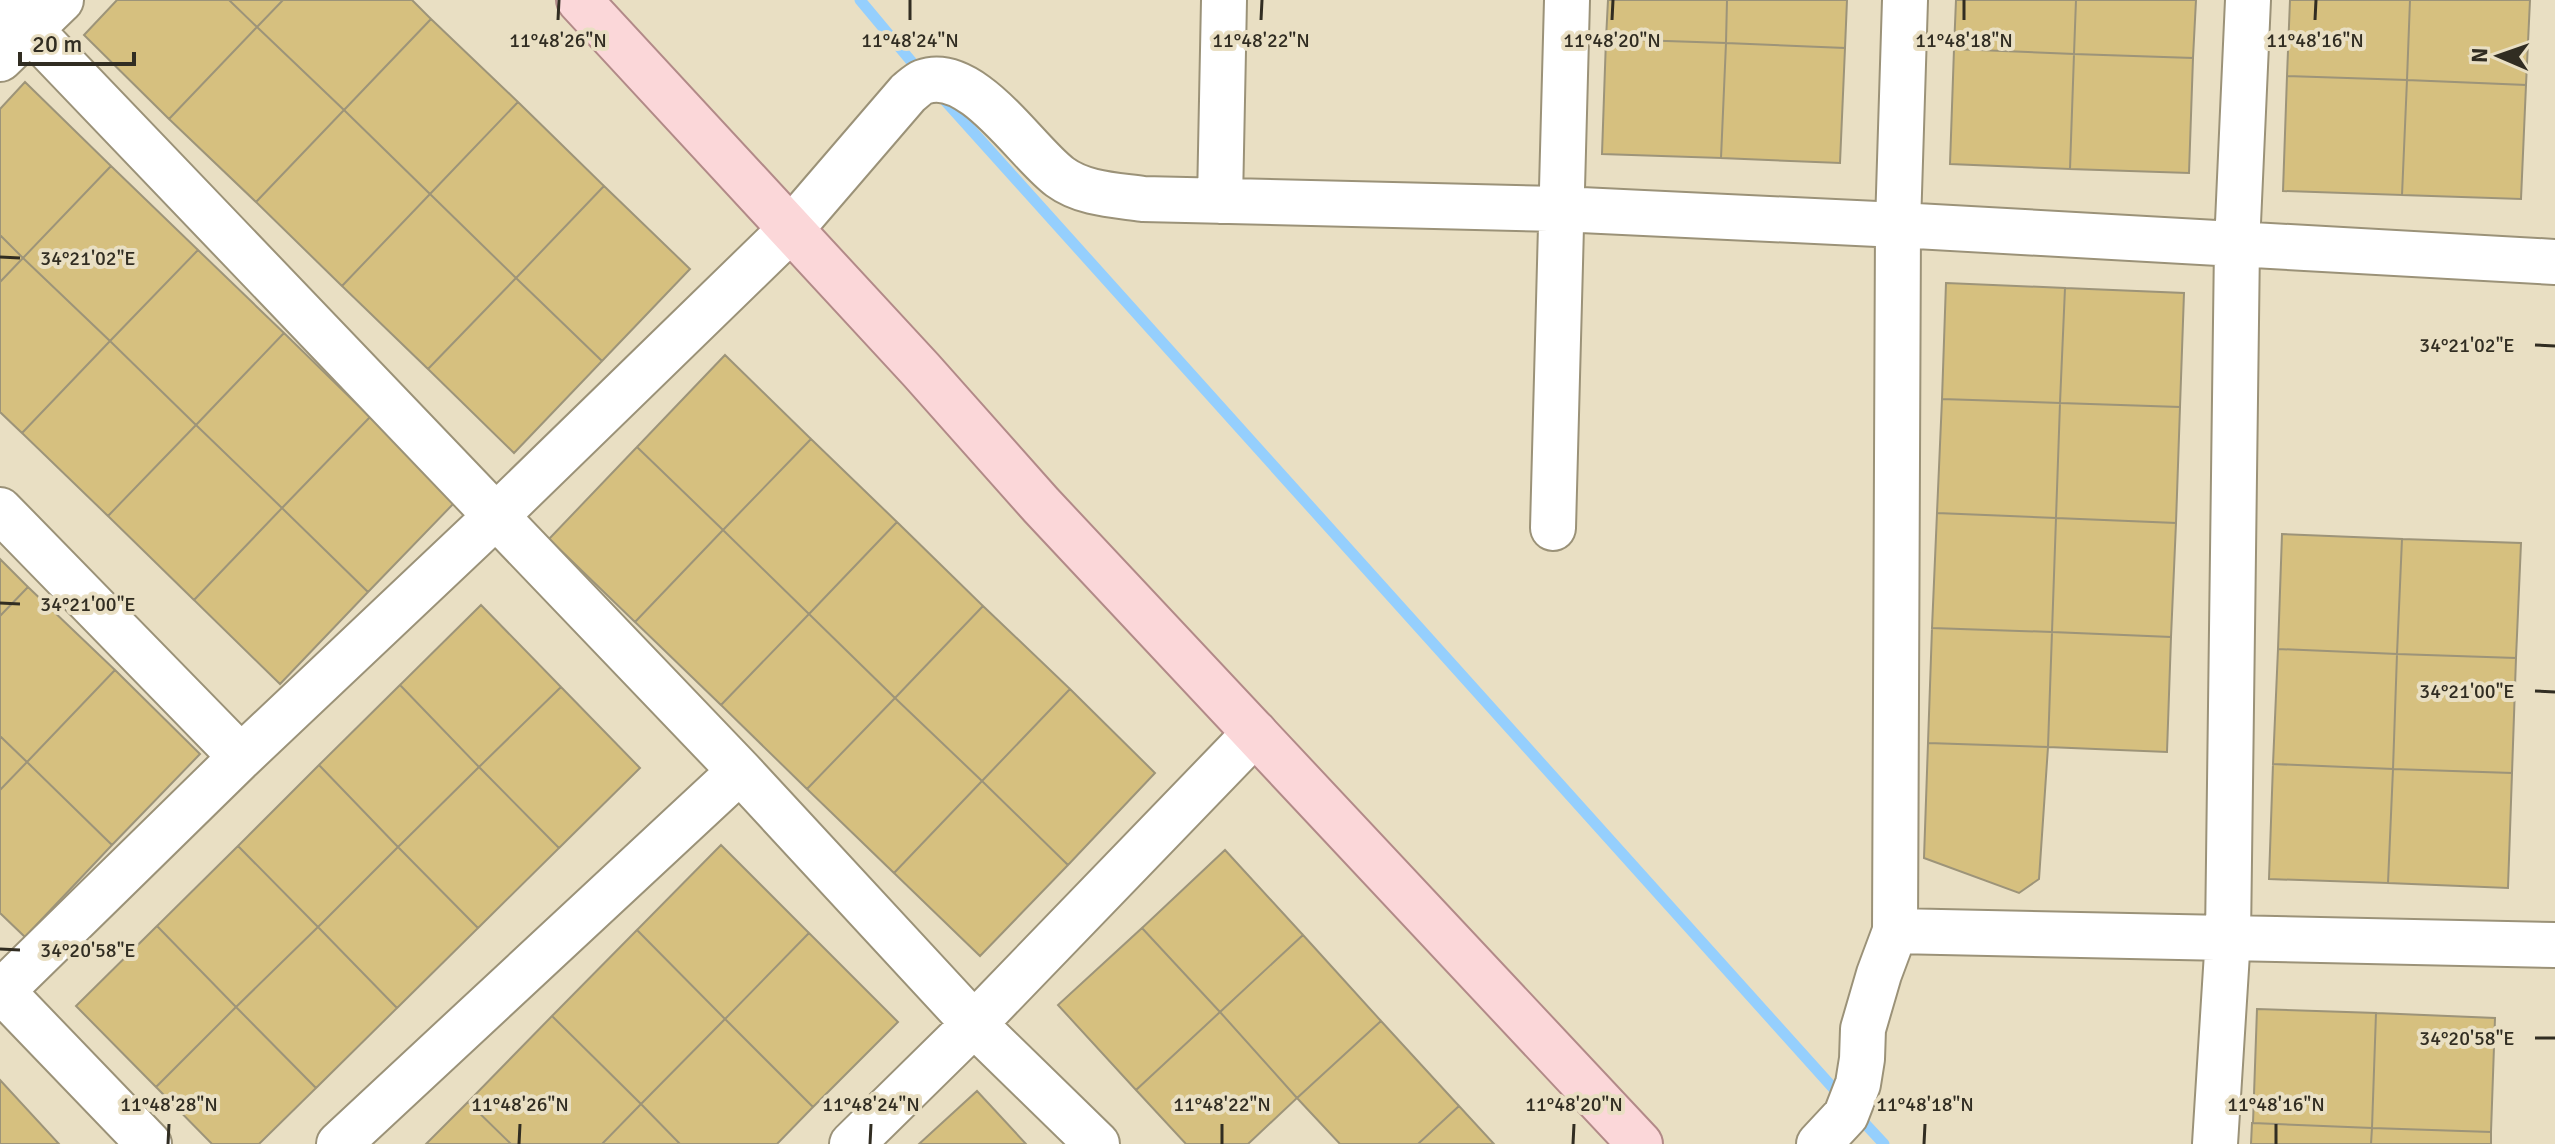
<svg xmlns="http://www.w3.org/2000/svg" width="2555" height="1144" viewBox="0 0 2555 1144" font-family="Signika,sans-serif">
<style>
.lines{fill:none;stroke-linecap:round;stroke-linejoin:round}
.stream{stroke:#95cffd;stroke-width:11}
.building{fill:#d6c07f;stroke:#9d9479;stroke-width:2}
.minor-casing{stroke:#9b9278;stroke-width:48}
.major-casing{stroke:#b28a88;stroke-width:48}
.minor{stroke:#fff;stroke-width:44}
.major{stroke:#fbd7d9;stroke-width:44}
.ticks{fill:none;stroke:#312d22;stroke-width:3}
.ticks-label{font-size:20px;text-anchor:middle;fill:#312d22;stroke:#e9dfc3;stroke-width:8;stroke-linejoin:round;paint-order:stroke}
</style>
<rect width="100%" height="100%" fill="#e9dfc3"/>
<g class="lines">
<!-- stream -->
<path class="stream" d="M 860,0 L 921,73
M 940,95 L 1843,1099
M 1857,1115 L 1884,1144"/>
</g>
<!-- building -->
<path class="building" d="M 117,0 L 229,0 L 257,27 L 169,119 L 84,35 Z
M 229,0 L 283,0 L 257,27 Z
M 283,0 L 412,0 L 431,19 L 344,110 L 257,27 Z
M 1608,0 L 1727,0 L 1726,43 L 1606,39 Z
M 1727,0 L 1847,0 L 1845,48 L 1726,43 Z
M 1956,0 L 2076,0 L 2074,54 L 1954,49 Z
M 2076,0 L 2196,0 L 2193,58 L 2074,54 Z
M 2290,0 L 2410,0 L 2407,80 L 2287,76 Z
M 2410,0 L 2530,0 L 2526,85 L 2407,80 Z
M 431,19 L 518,102 L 430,194 L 344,110 Z
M 257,27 L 344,110 L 256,202 L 169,119 Z
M 1606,39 L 1726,43 L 1721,158 L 1602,154 Z
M 1726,43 L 1845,48 L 1840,163 L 1721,158 Z
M 1954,49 L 2074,54 L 2070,169 L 1950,164 Z
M 2074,54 L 2193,58 L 2189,173 L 2070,169 Z
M 2287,76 L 2407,80 L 2402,195 L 2283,191 Z
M 2407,80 L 2526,85 L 2521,199 L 2402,195 Z
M 25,82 L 111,166 L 23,258 L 0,235 L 0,109 Z
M 518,102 L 604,186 L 516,278 L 430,194 Z
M 344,110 L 430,194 L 342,286 L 256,202 Z
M 111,166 L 198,250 L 110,341 L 23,258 Z
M 604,186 L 690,269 L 602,361 L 516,278 Z
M 430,194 L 516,278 L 428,369 L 342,286 Z
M 0,235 L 23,258 L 0,282 Z
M 198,250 L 284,333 L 196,425 L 110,341 Z
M 23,258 L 110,341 L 22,433 L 0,412 L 0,282 Z
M 516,278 L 602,361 L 514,453 L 428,369 Z
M 1946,283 L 2065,288 L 2060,403 L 1942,399 Z
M 2065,288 L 2184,293 L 2180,407 L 2060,403 Z
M 284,333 L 370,417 L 282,508 L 196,425 Z
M 110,341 L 196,425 L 108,516 L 22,433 Z
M 725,355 L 811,439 L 723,530 L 637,447 Z
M 1942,399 L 2060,403 L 2056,518 L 1937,513 Z
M 2060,403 L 2180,407 L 2176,523 L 2056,518 Z
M 370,417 L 456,501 L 368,592 L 282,508 Z
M 196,425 L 282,508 L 194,600 L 108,516 Z
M 811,439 L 897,522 L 809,614 L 723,530 Z
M 637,447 L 723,530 L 635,622 L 549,539 Z
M 282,508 L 368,592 L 280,684 L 194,600 Z
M 1937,513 L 2056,518 L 2052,632 L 1932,628 Z
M 2056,518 L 2176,523 L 2171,637 L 2052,632 Z
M 897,522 L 983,606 L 895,698 L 809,614 Z
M 723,530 L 809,614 L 721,705 L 635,622 Z
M 2282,534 L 2402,539 L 2397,654 L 2278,649 Z
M 2402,539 L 2521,543 L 2516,658 L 2397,654 Z
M 0,559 L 28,587 L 0,616 Z
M 28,587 L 115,670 L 27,762 L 0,736 L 0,616 Z
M 481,605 L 561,687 L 479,767 L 400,685 Z
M 983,606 L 1070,689 L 982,781 L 895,698 Z
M 809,614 L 895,698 L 807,789 L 721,705 Z
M 1932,628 L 2052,632 L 2048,747 L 1928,743 Z
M 2052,632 L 2171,637 L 2167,752 L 2048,747 Z
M 2278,649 L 2397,654 L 2393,769 L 2273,764 Z
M 2397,654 L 2516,658 L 2512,773 L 2393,769 Z
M 115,670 L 200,754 L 112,845 L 27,762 Z
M 400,685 L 479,767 L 398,847 L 319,765 Z
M 561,687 L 640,768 L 559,848 L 479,767 Z
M 1070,689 L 1155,773 L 1068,865 L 982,781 Z
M 895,698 L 982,781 L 894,873 L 807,789 Z
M 0,736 L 27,762 L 0,790 Z
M 1928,743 L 2048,747 L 2039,879 L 2019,893 L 1924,858 Z
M 27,762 L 112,845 L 25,937 L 0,913 L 0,790 Z
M 2273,764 L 2393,769 L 2388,883 L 2269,879 Z
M 319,765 L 398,847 L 318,927 L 238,846 Z
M 479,767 L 559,848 L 478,928 L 398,847 Z
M 2393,769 L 2512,773 L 2508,888 L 2388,883 Z
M 982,781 L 1068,865 L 980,956 L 894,873 Z
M 721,845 L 809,933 L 725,1019 L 637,930 Z
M 238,846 L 318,927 L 236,1007 L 157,926 Z
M 398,847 L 478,928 L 397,1008 L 318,927 Z
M 1225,850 L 1303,935 L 1220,1012 L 1142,928 Z
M 157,926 L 236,1007 L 156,1087 L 76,1006 Z
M 318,927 L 397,1008 L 316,1088 L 236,1007 Z
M 1142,928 L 1220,1012 L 1136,1090 L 1058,1005 Z
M 637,930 L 725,1019 L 641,1104 L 552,1016 Z
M 809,933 L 898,1022 L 813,1107 L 725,1019 Z
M 1303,935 L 1381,1021 L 1297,1098 L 1220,1012 Z
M 236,1007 L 316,1088 L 259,1144 L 212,1144 L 156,1087 Z
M 2257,1009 L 2376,1013 L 2372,1128 L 2253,1123 Z
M 1220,1012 L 1297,1098 L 1248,1144 L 1186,1144 L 1136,1090 Z
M 2376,1013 L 2495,1018 L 2491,1132 L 2372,1128 Z
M 552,1016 L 641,1104 L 602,1144 L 511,1144 L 468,1102 Z
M 725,1019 L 813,1107 L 777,1144 L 680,1144 L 641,1104 Z
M 1381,1021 L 1459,1106 L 1418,1144 L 1340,1144 L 1297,1098 Z
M 0,1080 L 59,1144 L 0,1144 Z
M 977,1091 L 1026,1144 L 919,1144 Z
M 468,1102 L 511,1144 L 426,1144 Z
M 641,1104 L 680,1144 L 602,1144 Z
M 1459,1106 L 1494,1144 L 1418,1144 Z
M 2252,1123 L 2372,1128 L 2371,1144 L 2251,1144 Z
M 2372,1128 L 2491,1132 L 2491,1144 L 2371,1144 Z"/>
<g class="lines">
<defs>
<path id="minor" d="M 2,0 L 740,771 L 974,1024 L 1097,1144
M 0,59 L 61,0
M 1220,201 L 1224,0
M 0,510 L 241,757
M 1553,528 L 1567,0
M 1895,931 L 1898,225 L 1905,0
M 0,989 L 149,1144
M 0,993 L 241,757 L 496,516 L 791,229 L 908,93 C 913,89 918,84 923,82 C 972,64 1026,152 1060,177 C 1083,194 1115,195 1143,199 L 1560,209 L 1898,225 L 2555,262
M 339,1144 L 740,771
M 852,1144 L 974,1024 L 1255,733
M 1819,1144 L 1846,1115 L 1858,1084 L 1862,1059 L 1863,1029 L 1879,974 L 1895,931 L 2555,945
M 2215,1144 L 2228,937 L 2237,245 L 2248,0"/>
<path id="major" d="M 579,0 L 921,370 L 1041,505 L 1640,1144"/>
</defs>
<!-- minor casing -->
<use href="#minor" class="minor-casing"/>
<!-- major casing -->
<use href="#major" class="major-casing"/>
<!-- minor -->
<use href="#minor" class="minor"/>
<!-- major -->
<use href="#major" class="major"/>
</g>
<!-- ticks -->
<path class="ticks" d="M 558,20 L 559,0M 910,20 L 910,0M 1261,20 L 1262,0M 1612,20 L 1613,0M 1964,20 L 1964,0M 2315,20 L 2316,0M 0,257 L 20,258M 2535,345 L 2555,346M 0,603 L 20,604M 2535,691 L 2555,692M 0,949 L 20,950M 2535,1038 L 2555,1038M 168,1144 L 169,1124M 519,1144 L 520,1124M 870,1144 L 871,1124M 1222,1144 L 1222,1124M 1573,1144 L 1574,1124M 1924,1144 L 1925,1124M 2276,1144 L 2276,1124"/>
<g class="ticks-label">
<text x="558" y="47">11°48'26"N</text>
<text x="910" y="47">11°48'24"N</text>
<text x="1261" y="47">11°48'22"N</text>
<text x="1612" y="47">11°48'20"N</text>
<text x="1964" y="47">11°48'18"N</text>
<text x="2315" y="47">11°48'16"N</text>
<text x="88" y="265">34°21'02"E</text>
<text x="2467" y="352">34°21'02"E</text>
<text x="88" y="611">34°21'00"E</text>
<text x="2467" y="698">34°21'00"E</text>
<text x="88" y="957">34°20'58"E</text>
<text x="2467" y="1045">34°20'58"E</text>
<text x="169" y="1111">11°48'28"N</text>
<text x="520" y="1111">11°48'26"N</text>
<text x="871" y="1111">11°48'24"N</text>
<text x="1222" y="1111">11°48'22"N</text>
<text x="1574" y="1111">11°48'20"N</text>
<text x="1925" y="1111">11°48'18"N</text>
<text x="2276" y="1111">11°48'16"N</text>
</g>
<!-- north arrow -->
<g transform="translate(2499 56) rotate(272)" stroke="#e9dfc3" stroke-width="6" paint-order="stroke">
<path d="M0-6L14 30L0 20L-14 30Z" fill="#312d22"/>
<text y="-12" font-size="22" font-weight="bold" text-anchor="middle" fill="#312d22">N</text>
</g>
<!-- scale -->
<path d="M20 52v12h114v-12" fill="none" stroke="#312d22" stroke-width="4"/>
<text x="32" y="52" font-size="24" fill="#312d22" stroke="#e9dfc3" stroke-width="6" paint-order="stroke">20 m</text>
</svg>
